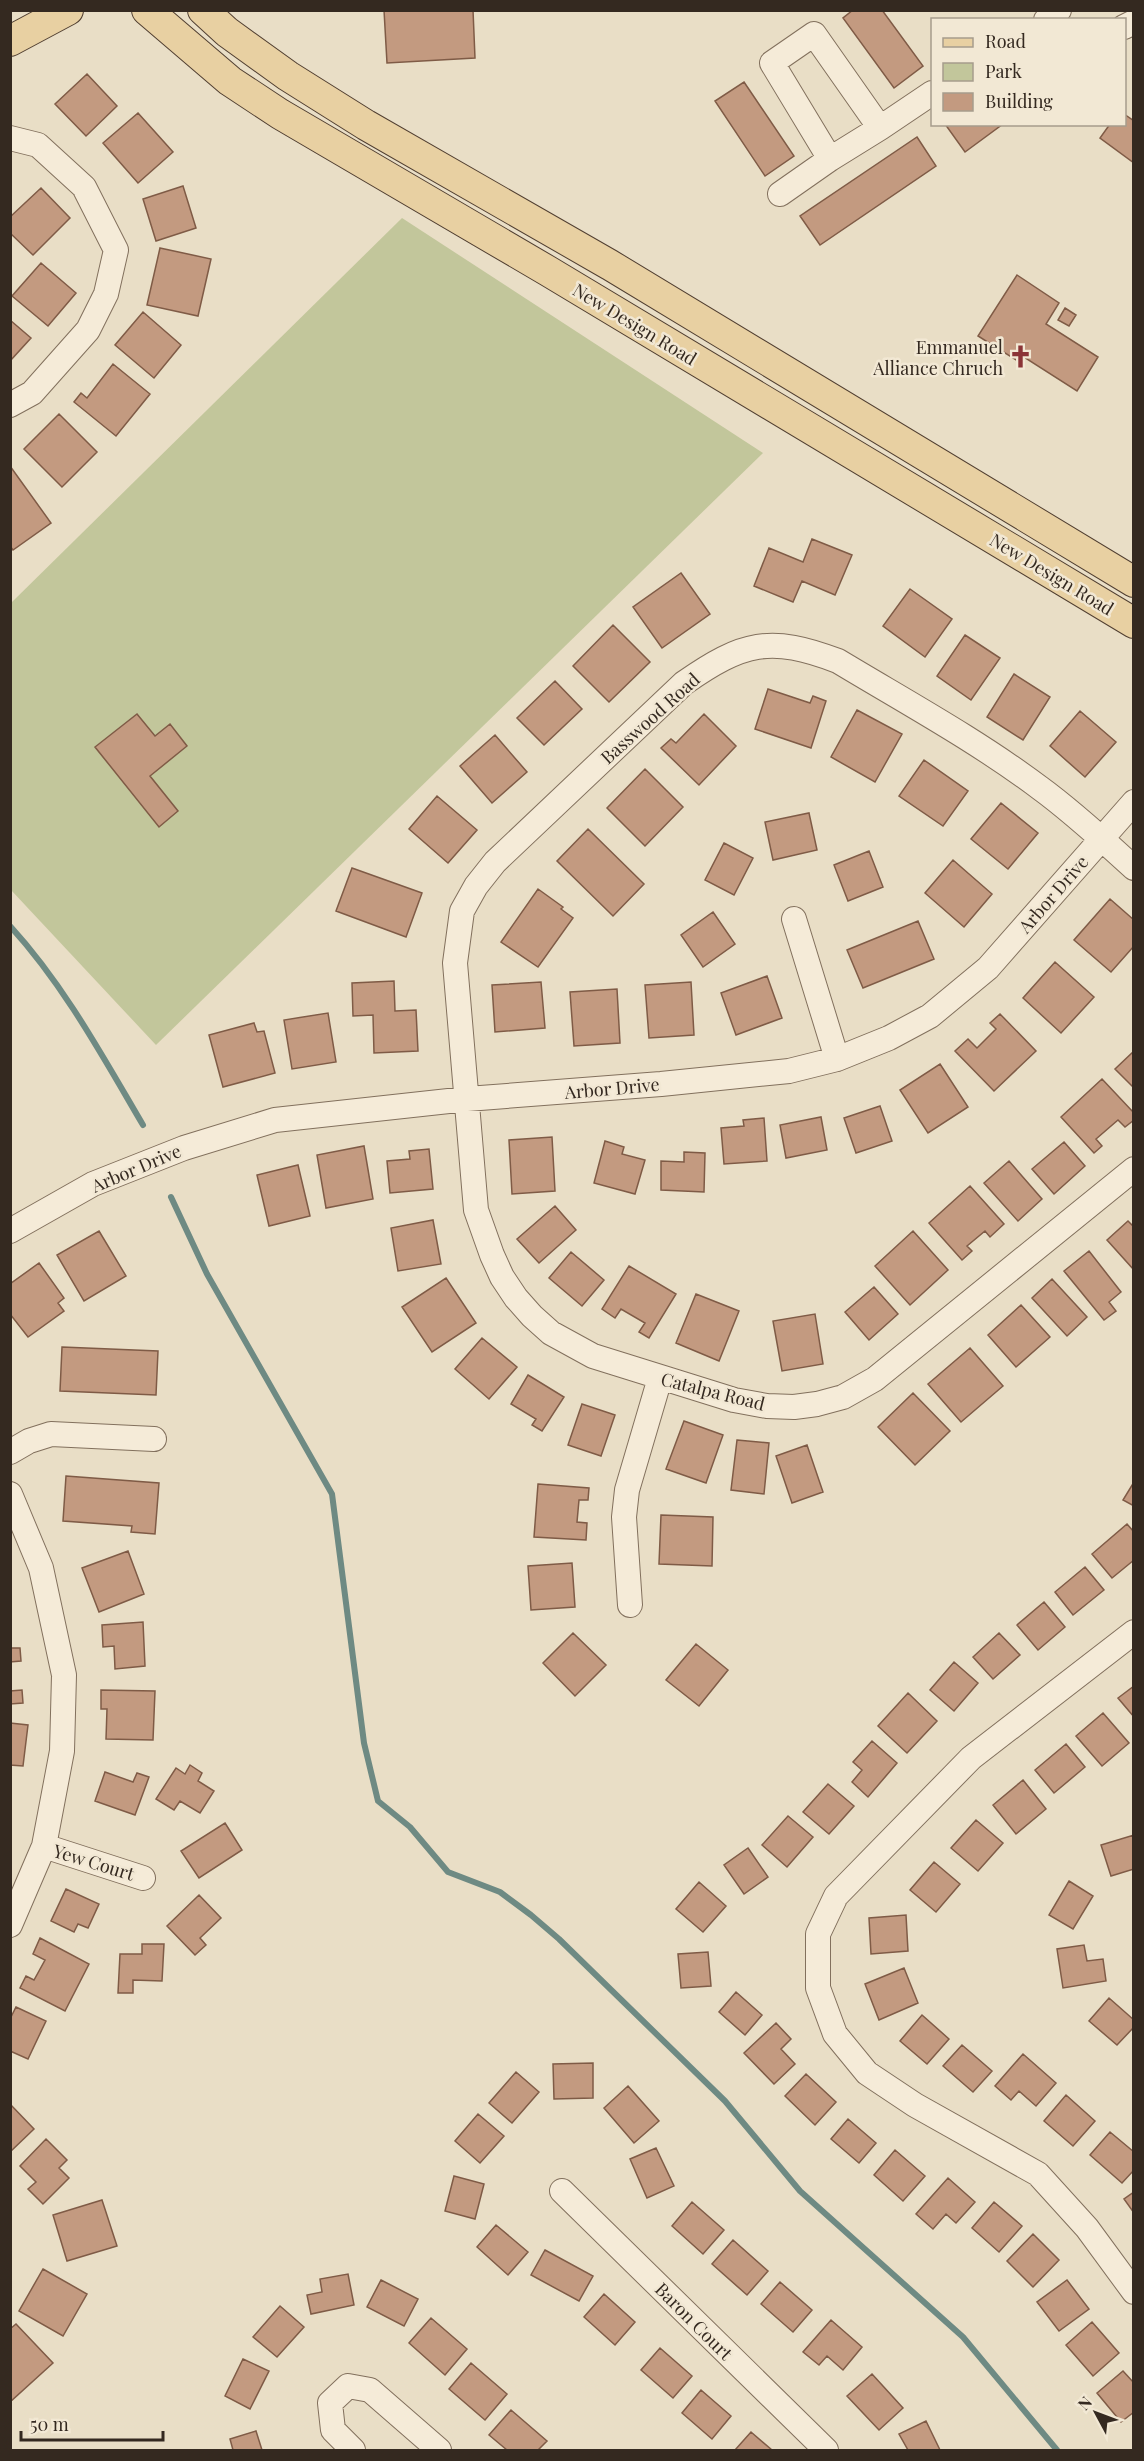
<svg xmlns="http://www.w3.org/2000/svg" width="1144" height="2461" viewBox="0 0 1144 2461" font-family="'Playfair Display',serif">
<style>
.green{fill:#c2c69b}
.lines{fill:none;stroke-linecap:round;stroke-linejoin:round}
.stream{stroke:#6e8a83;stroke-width:6}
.building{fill:#c39a80;stroke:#7f5b46;stroke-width:1.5}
.minor-casing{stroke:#82705d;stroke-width:26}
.major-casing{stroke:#513f31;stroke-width:32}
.minor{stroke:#f5ebd8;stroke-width:24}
.major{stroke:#e8d0a2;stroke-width:30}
.labels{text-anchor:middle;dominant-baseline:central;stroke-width:5;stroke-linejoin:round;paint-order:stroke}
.street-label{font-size:18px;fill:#342920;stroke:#f2e8d4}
.poi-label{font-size:18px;fill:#342920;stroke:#f2e8d4;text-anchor:end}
</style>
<rect width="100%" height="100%" fill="#e9dec6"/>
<!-- green -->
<path class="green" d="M 402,218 L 763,453 L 156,1045 L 11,890 L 11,603 Z"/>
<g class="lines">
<!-- stream -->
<path class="stream" d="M 10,926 C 64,985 103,1057 143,1125
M 171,1197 L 207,1274 L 332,1494 L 364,1743 L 378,1801 L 410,1827 L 448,1872 L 500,1892 L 531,1915 L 559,1939 L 725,2101 L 800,2191 L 963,2337 L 1057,2450"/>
</g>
<!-- building -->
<path class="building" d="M 384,10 L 473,10 L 475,58 L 387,63 Z
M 853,10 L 882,10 L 923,66 L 894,88 L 843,18 Z
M 87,74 L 117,106 L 86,136 L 55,104 Z
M 744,82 L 794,156 L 765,176 L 715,101 Z
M 138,113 L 173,152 L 138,183 L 103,143 Z
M 1124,114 L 1134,121 L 1134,163 L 1100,138 L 1110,124 L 1124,124 Z
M 945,124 L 1003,124 L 965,152 Z
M 917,137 L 936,166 L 820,245 L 800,216 Z
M 183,186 L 196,228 L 156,241 L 143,199 Z
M 41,188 L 70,218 L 33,255 L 10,233 L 10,217 Z
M 160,248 L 211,259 L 198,316 L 147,305 Z
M 41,263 L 76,293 L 48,326 L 12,296 Z
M 1017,275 L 1059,303 L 1046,324 L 1098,357 L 1077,391 L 1024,357 L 1021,363 L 978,336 Z
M 1065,308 L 1076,315 L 1069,326 L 1058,320 Z
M 143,312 L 181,345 L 154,378 L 115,345 Z
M 10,320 L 31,338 L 10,361 Z
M 113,364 L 150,394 L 116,436 L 74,402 L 81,393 L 87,398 Z
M 59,414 L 97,452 L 62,487 L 24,449 Z
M 10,466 L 51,523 L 13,550 L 10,546 Z
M 812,539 L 852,555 L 835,595 L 802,581 L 793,602 L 754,586 L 769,548 L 803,562 Z
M 681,573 L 710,614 L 662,648 L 633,607 Z
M 910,589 L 952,619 L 925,657 L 883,626 Z
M 613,625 L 650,662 L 609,702 L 573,666 Z
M 965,635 L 1000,658 L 971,700 L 937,676 Z
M 1014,674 L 1050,697 L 1023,740 L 987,717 Z
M 555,681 L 582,709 L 544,745 L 517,718 Z
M 768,689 L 810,703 L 813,696 L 826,701 L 811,748 L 755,729 Z
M 857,710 L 902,734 L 875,782 L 831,757 Z
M 1080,711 L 1116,742 L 1085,777 L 1050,746 Z
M 137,714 L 155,736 L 170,724 L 187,746 L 150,776 L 178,811 L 159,827 L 95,747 Z
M 704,714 L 736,746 L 699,785 L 661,748 L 671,739 L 676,743 Z
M 495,735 L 527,772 L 492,803 L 460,766 Z
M 924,760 L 968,791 L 943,826 L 899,796 Z
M 645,769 L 683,807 L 645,846 L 607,808 Z
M 437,796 L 477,830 L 448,863 L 409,829 Z
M 1001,803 L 1038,833 L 1008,869 L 971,839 Z
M 809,813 L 817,850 L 773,860 L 765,822 Z
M 588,829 L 644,884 L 613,916 L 557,861 Z
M 724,843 L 753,858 L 734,895 L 705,880 Z
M 869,851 L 883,887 L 848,901 L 834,865 Z
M 953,860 L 992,894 L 964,927 L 925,893 Z
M 352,868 L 422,893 L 406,937 L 336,911 Z
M 538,889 L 563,907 L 561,909 L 573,918 L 538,967 L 501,942 Z
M 1110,899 L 1134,920 L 1134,946 L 1111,972 L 1074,940 Z
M 713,912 L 735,944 L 703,967 L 681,935 Z
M 918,921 L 934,959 L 863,988 L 847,950 Z
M 1055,962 L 1094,997 L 1061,1033 L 1023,998 Z
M 767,976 L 782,1018 L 736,1035 L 721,993 Z
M 394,981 L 395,1011 L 416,1010 L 418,1051 L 374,1053 L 373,1015 L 353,1016 L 352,983 Z
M 541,982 L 545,1028 L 495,1032 L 492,985 Z
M 691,982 L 694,1035 L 649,1038 L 645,985 Z
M 617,989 L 620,1043 L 574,1046 L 570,992 Z
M 328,1013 L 336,1062 L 292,1069 L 284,1020 Z
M 1000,1014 L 1036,1051 L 994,1091 L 955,1051 L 968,1039 L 977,1048 L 996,1029 L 990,1023 Z
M 254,1023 L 257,1032 L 264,1031 L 275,1073 L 223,1087 L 209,1035 Z
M 1134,1051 L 1134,1088 L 1115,1069 Z
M 940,1064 L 968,1107 L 928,1133 L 900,1090 Z
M 1102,1079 L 1134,1113 L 1134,1120 L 1125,1127 L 1118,1120 L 1096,1139 L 1102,1146 L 1094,1153 L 1061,1117 Z
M 880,1106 L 892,1141 L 856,1153 L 844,1118 Z
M 821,1117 L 827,1150 L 786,1158 L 780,1125 Z
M 764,1118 L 767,1161 L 724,1164 L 721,1128 L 744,1126 L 743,1120 Z
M 552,1137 L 555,1191 L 512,1194 L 509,1140 Z
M 605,1141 L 624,1147 L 622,1154 L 645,1160 L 635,1194 L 594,1183 Z
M 1064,1142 L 1085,1166 L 1054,1194 L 1032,1169 Z
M 364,1146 L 373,1199 L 326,1208 L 317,1155 Z
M 429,1149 L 433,1189 L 390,1193 L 387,1161 L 410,1159 L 409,1151 Z
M 684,1152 L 705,1153 L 704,1192 L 661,1190 L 661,1161 L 684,1162 Z
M 1009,1161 L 1042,1199 L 1018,1221 L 984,1183 Z
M 298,1165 L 310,1216 L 269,1226 L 257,1175 Z
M 970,1186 L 1004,1224 L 990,1237 L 985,1231 L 967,1246 L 972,1251 L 962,1260 L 929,1223 Z
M 555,1206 L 576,1230 L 539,1263 L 517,1239 Z
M 433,1220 L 441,1264 L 398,1271 L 391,1228 Z
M 1128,1221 L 1134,1227 L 1134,1270 L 1107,1240 Z
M 99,1231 L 126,1276 L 84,1301 L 57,1255 Z
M 913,1231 L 948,1270 L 910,1305 L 875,1266 Z
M 1089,1251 L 1121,1292 L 1109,1302 L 1116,1311 L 1104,1320 L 1064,1271 Z
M 571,1252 L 604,1280 L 582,1306 L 549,1278 Z
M 39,1263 L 64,1298 L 58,1303 L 64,1311 L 28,1337 L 10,1314 L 10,1284 Z
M 629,1266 L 676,1294 L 649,1338 L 639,1332 L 645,1323 L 621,1309 L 615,1318 L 602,1309 Z
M 446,1278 L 476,1323 L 432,1352 L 402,1307 Z
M 1052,1279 L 1087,1317 L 1067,1336 L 1032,1298 Z
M 874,1287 L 898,1314 L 869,1340 L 845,1312 Z
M 696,1294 L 739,1311 L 719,1361 L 676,1343 Z
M 1021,1305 L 1050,1337 L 1016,1367 L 988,1335 Z
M 815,1314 L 823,1364 L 782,1371 L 773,1321 Z
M 482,1338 L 517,1367 L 489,1399 L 455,1369 Z
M 62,1347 L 158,1351 L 156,1395 L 60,1391 Z
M 970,1348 L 1003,1386 L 961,1422 L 928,1384 Z
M 528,1375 L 564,1397 L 542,1431 L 532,1425 L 536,1419 L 511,1404 Z
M 913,1393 L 950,1431 L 915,1465 L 878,1427 Z
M 582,1404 L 615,1415 L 601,1456 L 568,1445 Z
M 684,1421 L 723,1435 L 706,1483 L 666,1469 Z
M 737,1440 L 769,1443 L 764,1494 L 731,1490 Z
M 807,1445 L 823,1492 L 792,1503 L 776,1456 Z
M 66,1476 L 159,1483 L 155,1534 L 131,1532 L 132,1526 L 63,1521 Z
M 1134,1482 L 1134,1506 L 1123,1500 Z
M 538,1484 L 589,1488 L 588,1500 L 579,1500 L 577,1522 L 587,1523 L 586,1540 L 534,1537 Z
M 661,1515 L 713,1517 L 712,1566 L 659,1564 Z
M 1127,1524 L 1134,1532 L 1134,1560 L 1112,1578 L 1092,1554 Z
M 128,1551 L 144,1594 L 99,1612 L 82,1568 Z
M 572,1563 L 575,1607 L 531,1610 L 528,1566 Z
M 1085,1567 L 1104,1590 L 1073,1615 L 1055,1592 Z
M 1044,1602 L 1065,1627 L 1038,1650 L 1017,1625 Z
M 143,1622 L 145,1666 L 115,1669 L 114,1646 L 103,1647 L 102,1625 Z
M 573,1633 L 606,1665 L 575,1696 L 543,1663 Z
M 999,1633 L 1020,1655 L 993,1679 L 973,1657 Z
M 696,1644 L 728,1670 L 699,1706 L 666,1680 Z
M 10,1648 L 20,1648 L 21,1661 L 10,1662 Z
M 954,1662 L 978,1683 L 954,1711 L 930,1690 Z
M 1134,1686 L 1134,1717 L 1118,1698 Z
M 22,1690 L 23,1703 L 10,1704 L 10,1691 Z
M 101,1690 L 155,1691 L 153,1740 L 106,1739 L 107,1709 L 101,1709 Z
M 908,1693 L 937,1721 L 907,1753 L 878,1726 Z
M 1103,1713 L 1129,1743 L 1102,1766 L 1076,1736 Z
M 10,1723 L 28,1725 L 23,1766 L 10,1765 Z
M 872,1741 L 897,1763 L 868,1797 L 852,1782 L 862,1770 L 853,1762 Z
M 1066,1744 L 1085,1767 L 1054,1793 L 1035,1770 Z
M 190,1765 L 202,1773 L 198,1781 L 214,1791 L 200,1813 L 180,1801 L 174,1810 L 156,1799 L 176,1768 L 185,1774 Z
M 105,1772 L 133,1782 L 137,1773 L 149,1777 L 135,1815 L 95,1801 Z
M 1023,1780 L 1046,1809 L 1016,1834 L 993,1805 Z
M 828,1784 L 854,1806 L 829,1834 L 803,1812 Z
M 788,1816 L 813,1837 L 787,1867 L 762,1845 Z
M 976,1820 L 1003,1843 L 978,1871 L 951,1848 Z
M 225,1823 L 242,1850 L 199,1878 L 181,1851 Z
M 1134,1835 L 1134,1869 L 1111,1876 L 1101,1845 Z
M 748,1848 L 768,1877 L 744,1894 L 724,1865 Z
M 934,1862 L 960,1884 L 936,1912 L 910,1890 Z
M 1069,1881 L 1093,1896 L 1073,1929 L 1049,1915 Z
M 699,1882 L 726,1906 L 703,1932 L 676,1909 Z
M 66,1889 L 99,1904 L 88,1928 L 78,1924 L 74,1932 L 51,1921 Z
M 199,1895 L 221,1918 L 200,1938 L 206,1945 L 195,1955 L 167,1926 Z
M 906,1915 L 908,1951 L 871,1954 L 869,1918 Z
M 40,1938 L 89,1964 L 65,2011 L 20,1988 L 26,1976 L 34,1980 L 45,1960 L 33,1954 Z
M 142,1944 L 164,1944 L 162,1981 L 133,1980 L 133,1993 L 118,1993 L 120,1954 L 142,1954 Z
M 1084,1945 L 1087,1961 L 1103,1959 L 1106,1981 L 1063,1988 L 1057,1949 Z
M 708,1952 L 711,1986 L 681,1988 L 678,1954 Z
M 904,1968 L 918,2003 L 879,2020 L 865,1984 Z
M 736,1992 L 762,2015 L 745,2035 L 719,2012 Z
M 1109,1998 L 1134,2020 L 1134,2027 L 1117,2045 L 1089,2021 Z
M 16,2007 L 46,2021 L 28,2059 L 10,2051 L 10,2019 Z
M 922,2015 L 949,2039 L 927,2064 L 900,2041 Z
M 776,2023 L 791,2039 L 781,2049 L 795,2064 L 774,2084 L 744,2053 Z
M 962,2045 L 992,2071 L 973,2092 L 943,2066 Z
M 1023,2054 L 1056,2083 L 1036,2106 L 1019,2091 L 1011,2100 L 995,2086 Z
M 593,2063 L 593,2098 L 554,2099 L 553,2064 Z
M 516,2072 L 539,2092 L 512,2123 L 489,2103 Z
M 806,2074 L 836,2102 L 815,2125 L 785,2096 Z
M 628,2086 L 659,2121 L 634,2143 L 604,2108 Z
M 1066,2095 L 1095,2121 L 1073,2146 L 1044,2121 Z
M 10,2104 L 34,2129 L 10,2152 Z
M 478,2114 L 504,2136 L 480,2163 L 455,2141 Z
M 848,2119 L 876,2143 L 859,2163 L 831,2139 Z
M 1110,2132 L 1134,2152 L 1134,2170 L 1122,2183 L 1090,2155 Z
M 46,2139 L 67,2160 L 59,2168 L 69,2178 L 43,2204 L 28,2189 L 36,2182 L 20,2166 Z
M 656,2148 L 674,2186 L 647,2198 L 630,2159 Z
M 895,2150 L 925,2176 L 903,2201 L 874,2175 Z
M 454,2176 L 484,2184 L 475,2219 L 445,2211 Z
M 948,2178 L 975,2202 L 956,2223 L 946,2214 L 933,2229 L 916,2214 Z
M 1134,2192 L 1134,2213 L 1124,2199 Z
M 102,2200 L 117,2246 L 67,2261 L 53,2215 Z
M 692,2202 L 724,2230 L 703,2254 L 672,2226 Z
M 994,2202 L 1022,2226 L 999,2252 L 972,2228 Z
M 496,2225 L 528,2252 L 508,2275 L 477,2247 Z
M 1033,2234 L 1059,2260 L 1033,2287 L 1007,2261 Z
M 733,2240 L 768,2271 L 747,2295 L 712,2264 Z
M 545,2250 L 593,2276 L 579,2301 L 531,2275 Z
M 43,2269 L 87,2294 L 63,2336 L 19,2311 Z
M 348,2274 L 354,2305 L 311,2314 L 307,2295 L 322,2292 L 320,2279 Z
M 381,2280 L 418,2299 L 404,2326 L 367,2307 Z
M 1067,2280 L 1089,2309 L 1059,2331 L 1037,2302 Z
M 780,2282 L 812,2310 L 793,2332 L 761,2304 Z
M 604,2294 L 635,2322 L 615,2345 L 584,2317 Z
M 280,2306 L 304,2327 L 277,2357 L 253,2337 Z
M 431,2318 L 467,2349 L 445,2375 L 409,2343 Z
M 831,2320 L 862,2347 L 843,2370 L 827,2356 L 819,2365 L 803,2352 Z
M 1092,2322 L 1119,2353 L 1093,2376 L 1066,2345 Z
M 16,2324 L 53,2363 L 10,2402 L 10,2329 Z
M 660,2348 L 692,2376 L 673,2398 L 641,2370 Z
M 243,2359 L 269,2371 L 250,2409 L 225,2396 Z
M 471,2363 L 507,2394 L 485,2420 L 449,2389 Z
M 1123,2371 L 1134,2383 L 1134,2412 L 1121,2422 L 1097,2393 Z
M 872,2374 L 903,2408 L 879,2430 L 847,2396 Z
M 701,2390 L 731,2416 L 712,2439 L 682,2413 Z
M 511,2410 L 547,2441 L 538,2450 L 507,2450 L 489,2435 Z
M 926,2421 L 940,2450 L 908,2450 L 899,2434 Z
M 256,2431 L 262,2450 L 233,2450 L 230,2439 Z
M 751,2432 L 772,2450 L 735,2450 Z"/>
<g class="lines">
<defs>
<path id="minor" d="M 1046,20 L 1059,10
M 1124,27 L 1134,22
M 10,138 L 38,145 L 84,187 L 116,250 L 106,294 L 88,330 L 32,393 L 10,405
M 830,159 L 880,128
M 780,194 L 830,159 L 772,63 L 814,34 L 880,128 L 932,93
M 1134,868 C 1103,840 1073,812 1040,788 C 976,740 906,702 838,661 C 770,635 743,642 684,683 L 495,862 L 476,886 L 462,911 L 455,963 L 476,1210 L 492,1255 L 502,1277 L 516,1298 L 532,1316 L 551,1333 L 593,1356 L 734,1400 L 767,1406 L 794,1407 L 817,1404 L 843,1397 L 875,1379 L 1134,1169
M 794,919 L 837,1059
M 10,1231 L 93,1184 L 184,1148 L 275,1120 L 467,1099 L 661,1084 L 789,1071 L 837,1059 L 889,1038 L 930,1016 L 988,968 L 1134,802
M 10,1452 L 29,1441 L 51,1434 L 154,1439
M 10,1494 L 41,1568 L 64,1675 L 62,1751 L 44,1846 L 10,1925
M 630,1605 L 624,1517 L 627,1490 L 660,1378
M 1134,1632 L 971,1758 L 836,1896 L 818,1934 L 818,1988 L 835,2034 L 867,2073 L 915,2105 L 1038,2174 L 1087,2228 L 1134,2292
M 44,1846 L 143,1878
M 562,2191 L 826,2450
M 353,2450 L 333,2430 L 330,2403 L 348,2386 L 370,2390 L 439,2450"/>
<path id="major" d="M 147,10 L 230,81 L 280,114 L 548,271 L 1134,623
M 203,10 L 227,32 L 288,76 L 366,125 L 610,265 L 1134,582
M 10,41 L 68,10"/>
</defs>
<!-- minor casing -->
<use href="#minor" class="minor-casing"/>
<!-- major casing -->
<use href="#major" class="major-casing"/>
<!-- minor -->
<use href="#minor" class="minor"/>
<!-- major -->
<use href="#major" class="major"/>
</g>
<!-- icons -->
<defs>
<symbol id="church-bare" viewBox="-9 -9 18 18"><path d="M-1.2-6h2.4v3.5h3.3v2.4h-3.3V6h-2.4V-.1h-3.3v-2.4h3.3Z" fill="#8b3437" stroke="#f2e8d4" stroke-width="2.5" paint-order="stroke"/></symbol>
</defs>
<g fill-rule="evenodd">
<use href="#church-bare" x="1004" y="340" width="33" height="33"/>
</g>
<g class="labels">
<!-- street labels -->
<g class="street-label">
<text transform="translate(635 324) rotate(31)">New Design Road</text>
<text transform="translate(1052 574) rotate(31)">New Design Road</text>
<text transform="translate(650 718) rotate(-42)">Basswood Road</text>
<text transform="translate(1053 894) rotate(-49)">Arbor Drive</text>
<text transform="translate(612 1088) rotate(-5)">Arbor Drive</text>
<text transform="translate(136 1168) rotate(-23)">Arbor Drive</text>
<text transform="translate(713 1391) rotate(14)">Catalpa Road</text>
<text transform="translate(94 1862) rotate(17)">Yew Court</text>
<text transform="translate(694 2321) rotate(45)">Baron Court</text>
</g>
<!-- poi labels -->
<g class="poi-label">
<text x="1003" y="347">Emmanuel<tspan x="1003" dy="21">Alliance Chruch</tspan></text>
</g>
</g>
<!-- border -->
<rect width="1144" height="2461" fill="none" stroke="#342920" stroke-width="24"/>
<!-- legend -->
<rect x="931" y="18" width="195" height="108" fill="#f2e8d4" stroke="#a69c8c" stroke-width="1.5"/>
<rect x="943" y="38" width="30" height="9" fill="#e8d0a2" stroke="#a69c8c" stroke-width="1.5"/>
<text x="985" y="48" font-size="18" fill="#342920">Road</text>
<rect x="943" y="63" width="30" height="18" fill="#c2c69b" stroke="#a69c8c" stroke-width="1.5"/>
<text x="985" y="78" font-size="18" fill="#342920">Park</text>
<rect x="943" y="93" width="30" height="18" fill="#c39a80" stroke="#a69c8c" stroke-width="1.5"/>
<text x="985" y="108" font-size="18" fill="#342920">Building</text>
<!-- north arrow -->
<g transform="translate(1096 2413) rotate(311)" stroke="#f2e8d4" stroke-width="4.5" paint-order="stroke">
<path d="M0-4.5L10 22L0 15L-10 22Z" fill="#342920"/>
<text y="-9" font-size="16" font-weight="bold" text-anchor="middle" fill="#342920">N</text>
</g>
<!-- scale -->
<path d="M21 2431v9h142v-9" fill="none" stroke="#342920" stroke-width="3"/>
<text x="30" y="2431" font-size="18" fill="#342920" stroke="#f2e8d4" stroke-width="4.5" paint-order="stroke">50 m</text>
</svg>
